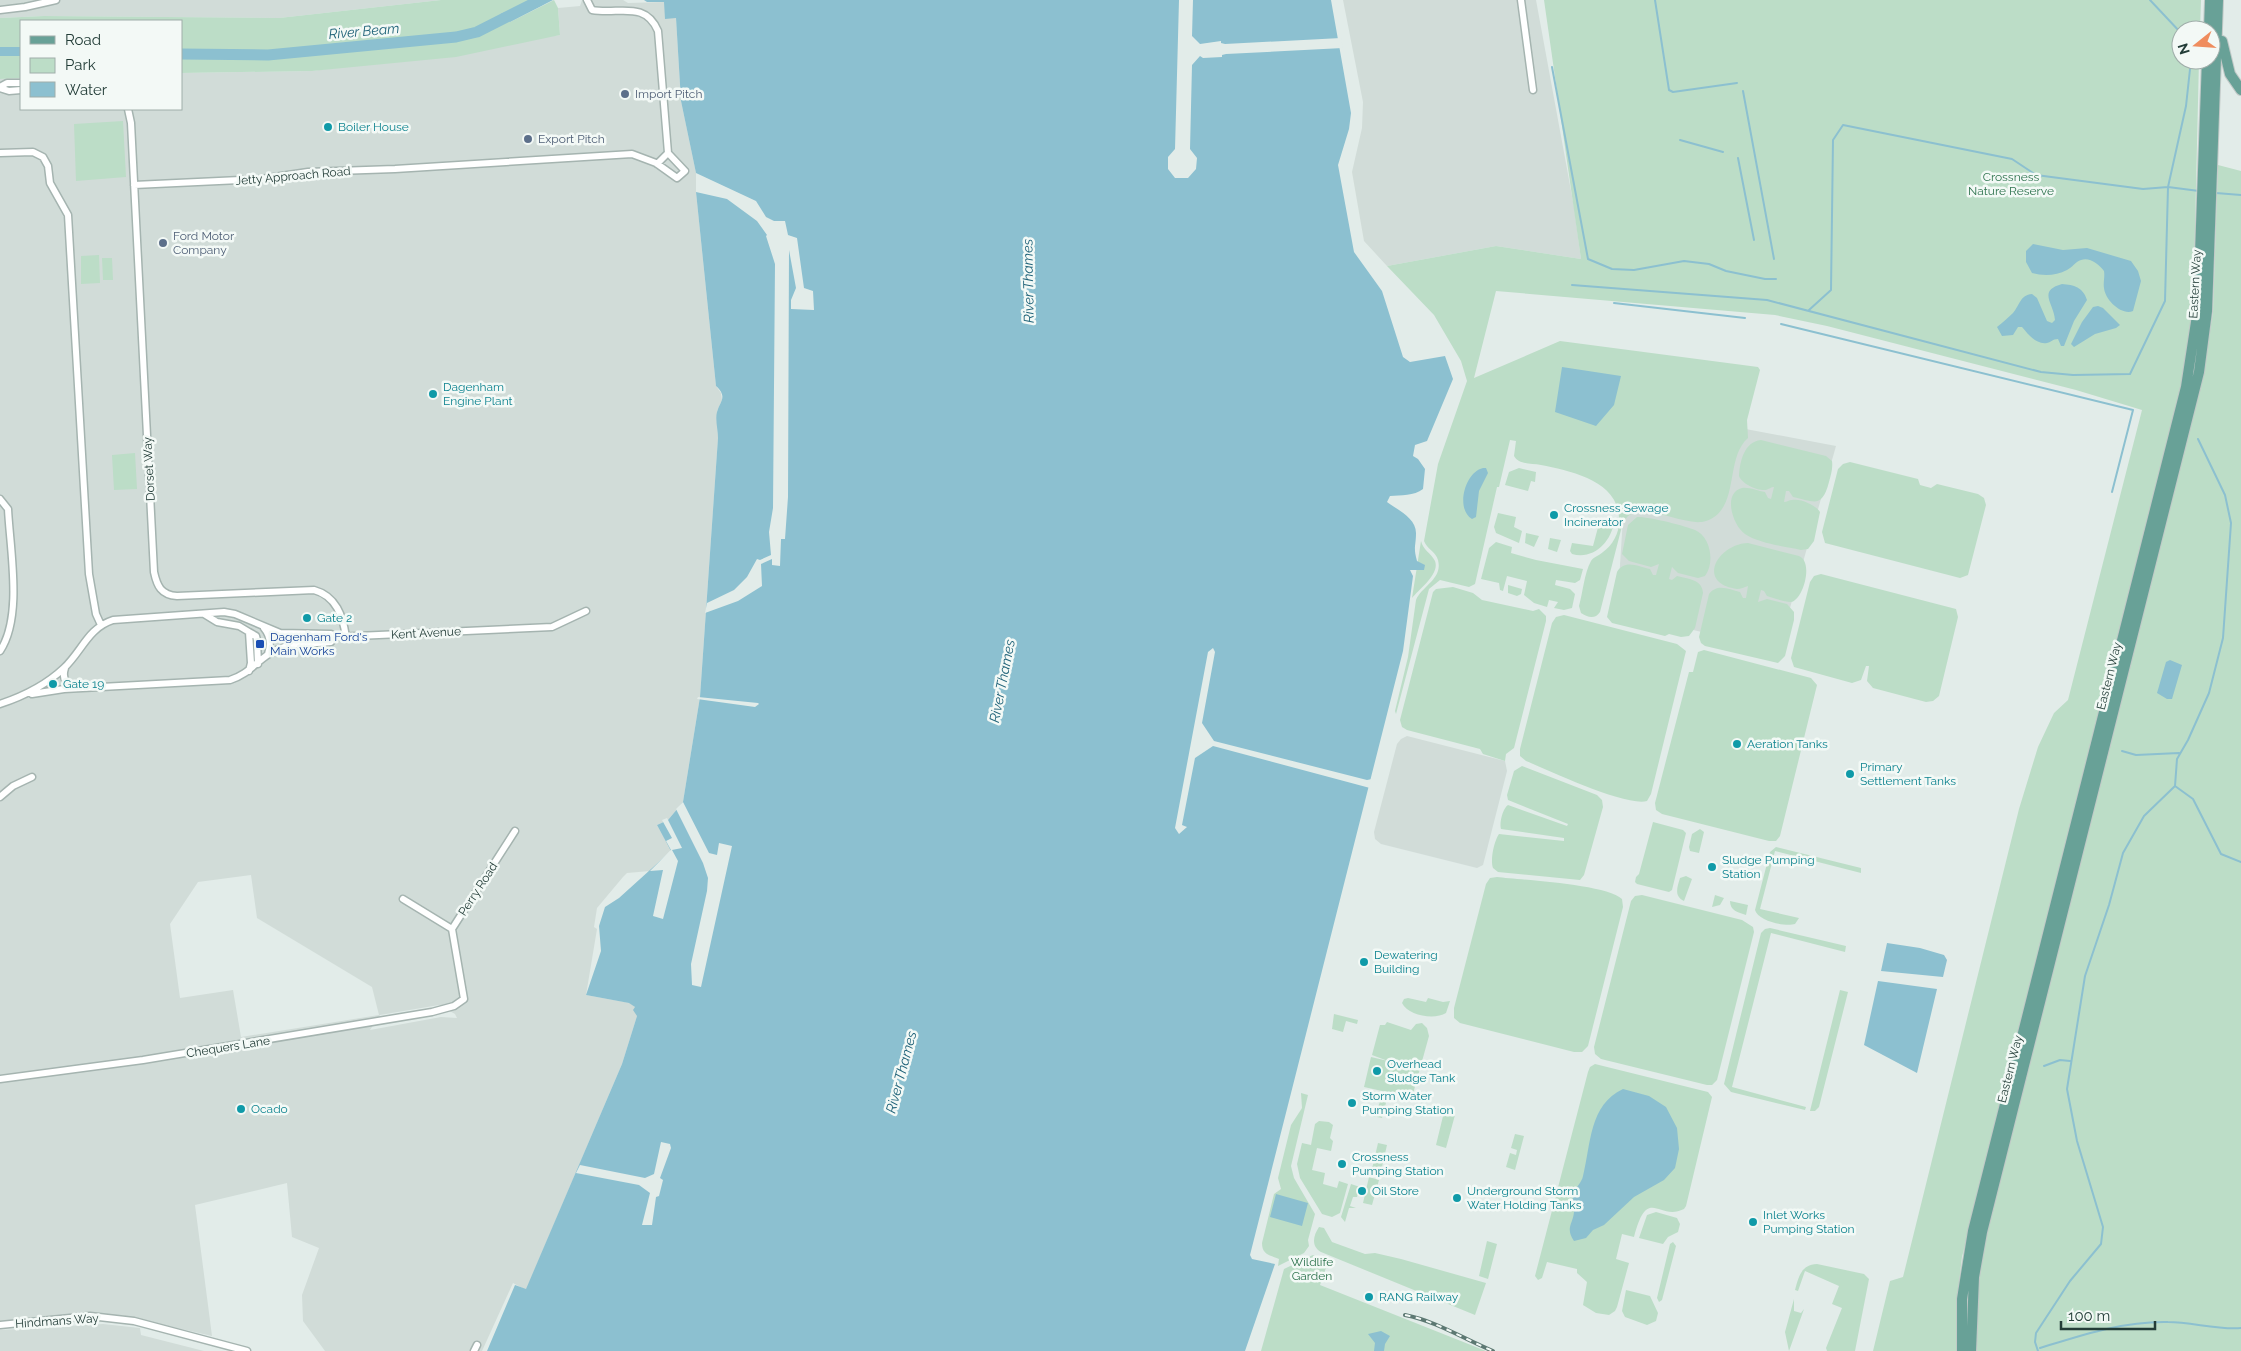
<svg xmlns="http://www.w3.org/2000/svg" width="2241" height="1351" viewBox="0 0 2241 1351" font-family="Raleway,sans-serif">
<style>
.built{fill:#d1dcd8;fill-rule:evenodd}
.green{fill:#bcddc7}
.water{fill:#8cc0d0}
.pier{fill:#e2ece9}
.lines{fill:none;stroke-linecap:round;stroke-linejoin:round}
.stream{stroke:#8cc0d0;stroke-width:2}
.river{stroke:#8cc0d0;stroke-width:11}
.minor-casing{stroke:#a5b4b0;stroke-width:9}
.primary-casing{stroke:#c1c9c7;stroke-width:12}
.minor{stroke:#fff;stroke-width:6}
.primary{stroke:#68a197;stroke-width:10}
.rail-casing{stroke:#5d7973;stroke-width:4}
.rail{stroke:#f3f9f6;stroke-width:2;stroke-dasharray:5.5;stroke-linecap:butt}
.service-dot{fill:#5c6f8a;stroke:#f3f9f6;stroke-width:2}
.culture-dot{fill:#0f9aa8;stroke:#f3f9f6;stroke-width:2}
.transit-dot{fill:#1a4fb4;stroke:#f3f9f6;stroke-width:2}
.labels{text-anchor:middle;dominant-baseline:central;stroke-width:5;stroke-linejoin:round;paint-order:stroke}
.service-label{font-size:12px;fill:#4e5e75;stroke:#f3f9f6;text-anchor:start}
.culture-label{font-size:12px;fill:#0d838f;stroke:#f3f9f6;text-anchor:start}
.street-label{font-size:12px;fill:#233d38;stroke:#f3f9f6}
.park-label{font-size:12px;fill:#2e734e;stroke:#f3f9f6}
.transit-label{font-size:12px;fill:#164399;stroke:#f3f9f6;text-anchor:start}
.water-label{font-size:14px;font-style:italic;fill:#1e6278;stroke:#f3f9f6}
</style>
<rect width="100%" height="100%" fill="#e2ece9"/>
<!-- built -->
<path class="built" d="M 0,0 L 441,0 L 279,18 L 44,16 L 0,18 Z
M 582,0 L 623,0 L 628,3 L 664,2 L 676,18 L 681,101 L 696,173 L 696,192 L 716,386 L 721,393 L 722,400 L 717,411 L 718,438 L 700,697 L 683,802 L 668,820 L 657,825 L 671,850 L 650,871 L 627,873 L 623,877 L 597,908 L 594,927 L 597,929 L 586,995 L 630,1003 L 635,1007 L 637,1016 L 622,1064 L 526,1290 L 513,1283 L 482,1351 L 325,1351 L 303,1321 L 302,1295 L 319,1248 L 292,1237 L 287,1183 L 195,1205 L 212,1336 L 121,1315 L 0,1321 L 0,79 L 21,78 L 21,109 L 181,109 L 181,73 L 312,71 L 560,35 L 558,8 L 580,6 ZM 251,875 L 257,918 L 372,987 L 379,1015 L 241,1037 L 233,990 L 180,998 L 170,924 L 198,882 ZM 439,1005 L 455,1014 L 457,1018 L 441,1017 L 370,1030 L 380,1015 Z
M 1343,0 L 1536,0 L 1574,207 L 1581,259 L 1496,246 L 1387,266 L 1364,241 L 1352,172 L 1362,128 L 1363,102 Z
M 1735,427 L 1836,446 L 1778,650 L 1617,612 L 1625,487 Z
M 1407,736 L 1505,761 L 1507,771 L 1483,865 L 1477,868 L 1381,844 L 1375,839 L 1374,832 L 1397,744 L 1401,739 Z
M 103,1324 L 140,1328 L 141,1335 L 204,1351 L 0,1351 L 0,1330 Z"/>
<!-- green -->
<path class="green" d="M 441,0 L 532,0 L 500,14 L 510,22 L 554,0 L 558,8 L 560,35 L 456,57 L 312,71 L 181,73 L 181,21 L 21,21 L 21,78 L 0,79 L 0,18 L 44,16 L 279,18 Z
M 1544,0 L 2201,0 L 2200,30 L 2181,30 L 2181,60 L 2199,60 L 2193,312 L 2182,385 L 1962,1257 L 1957,1300 L 1956,1351 L 1873,1351 L 1890,1281 L 1903,1277 L 2019,809 L 2038,747 L 2054,713 L 2068,700 L 2142,410 L 2076,390 L 1827,326 L 1775,315 L 1496,291 L 1474,378 L 1560,341 L 1758,367 L 1760,370 L 1747,420 L 1748,438 C 1724,459 1741,509 1706,521 C 1682,529 1633,492 1622,526 L 1600,612 C 1595,620 1587,617 1581,613 L 1579,606 C 1583,592 1584,574 1591,561 C 1593,557 1599,556 1603,552 C 1613,545 1620,532 1619,519 C 1619,481 1571,471 1541,465 C 1531,463 1519,465 1514,456 L 1516,441 L 1510,440 L 1499,487 L 1497,487 L 1475,584 L 1469,587 L 1440,580 L 1429,589 L 1396,714 L 1395,711 L 1408,657 L 1416,600 C 1422,586 1443,579 1438,560 C 1436,552 1427,549 1424,541 L 1438,464 L 1467,381 L 1461,361 L 1434,315 L 1387,266 L 1496,246 L 1581,259 Z
M 123,121 L 126,177 L 76,181 L 74,124 Z
M 2218,165 L 2241,171 L 2241,1351 L 1973,1351 L 1979,1275 L 1988,1225 L 2203,374 L 2213,312 Z
M 99,255 L 100,283 L 81,284 L 81,256 Z
M 102,258 L 112,258 L 113,280 L 103,280 Z
M 1761,440 L 1826,456 L 1832,461 C 1833,468 1831,475 1829,482 C 1822,508 1815,502 1793,497 L 1789,491 L 1786,491 L 1784,502 C 1787,502 1789,500 1792,500 C 1800,498 1816,505 1820,512 L 1814,541 L 1808,549 L 1801,550 C 1784,546 1760,544 1745,534 C 1733,526 1722,493 1742,488 C 1749,487 1758,491 1765,492 L 1768,498 L 1771,499 L 1774,487 C 1771,487 1769,489 1766,490 C 1757,491 1742,484 1739,476 C 1740,461 1744,442 1761,440 Z
M 135,453 L 137,489 L 114,490 L 112,455 Z
M 1850,462 L 1918,479 L 1920,485 L 1931,488 L 1937,484 L 1978,494 L 1984,498 L 1986,505 L 1968,575 L 1960,578 L 1825,543 L 1822,532 L 1838,469 L 1843,464 Z
M 1519,468 L 1536,472 L 1535,482 L 1531,481 L 1528,491 L 1505,485 L 1509,472 Z
M 1498,513 L 1516,517 L 1514,527 L 1522,531 L 1519,543 L 1496,533 L 1494,527 Z
M 1637,517 C 1647,516 1686,526 1695,530 C 1711,537 1715,563 1705,576 L 1698,578 L 1678,573 L 1672,567 L 1669,579 L 1672,580 L 1677,576 C 1688,579 1702,579 1703,593 L 1695,628 L 1689,636 L 1681,637 L 1669,634 L 1665,636 L 1612,623 L 1607,617 L 1617,572 C 1624,559 1638,566 1650,569 L 1653,575 L 1656,575 L 1659,564 L 1651,567 L 1629,561 L 1622,554 L 1628,525 Z
M 1600,520 L 1614,522 C 1611,542 1594,560 1572,554 L 1570,551 L 1572,543 L 1593,546 Z
M 1526,533 L 1539,536 L 1534,547 L 1525,543 Z
M 1550,538 L 1561,540 L 1557,552 L 1548,549 Z
M 1421,541 C 1423,550 1431,553 1435,561 C 1440,574 1419,589 1412,598 Z
M 1496,542 L 1512,547 L 1511,553 L 1536,560 L 1583,569 L 1580,580 L 1575,583 L 1556,580 L 1555,585 L 1570,589 L 1575,594 L 1572,608 L 1564,610 L 1554,608 L 1558,602 L 1549,600 L 1547,607 L 1534,603 L 1524,595 L 1527,581 L 1507,576 L 1503,591 L 1500,590 L 1499,583 L 1481,579 L 1489,548 Z
M 1748,543 L 1799,556 C 1814,562 1803,600 1791,602 C 1784,602 1774,598 1767,596 L 1764,591 L 1761,590 L 1758,602 L 1767,599 L 1787,604 L 1794,612 L 1794,620 L 1785,656 L 1778,663 L 1705,646 L 1701,643 L 1699,637 L 1709,594 C 1717,583 1729,589 1740,592 L 1743,598 L 1746,598 L 1748,586 C 1744,587 1741,589 1737,589 C 1695,583 1718,544 1748,543 Z
M 1821,574 L 1956,609 L 1958,617 L 1939,696 L 1933,701 L 1926,702 L 1873,688 L 1867,681 L 1869,666 L 1866,666 L 1861,680 L 1852,683 L 1794,667 L 1791,658 L 1810,582 L 1814,576 Z
M 1508,585 L 1522,589 L 1521,594 L 1517,596 L 1508,593 Z
M 1453,587 L 1473,593 L 1482,600 L 1533,611 L 1539,609 L 1546,616 L 1546,621 L 1514,748 L 1506,754 L 1505,761 L 1483,754 L 1480,749 L 1407,730 L 1402,727 L 1400,720 L 1433,592 L 1436,589 Z
M 1564,615 L 1677,644 L 1686,651 L 1651,794 L 1647,801 C 1626,807 1548,770 1526,761 L 1520,756 L 1520,749 L 1552,623 L 1556,617 Z
M 1704,650 L 1811,678 L 1817,685 L 1780,836 L 1776,841 L 1769,841 L 1662,814 L 1656,810 L 1655,803 L 1689,672 L 1693,672 L 1698,652 Z
M 1522,766 L 1597,795 L 1602,800 L 1603,807 L 1584,875 L 1580,880 L 1498,872 L 1493,868 C 1490,860 1494,841 1499,834 L 1564,841 L 1564,838 L 1501,829 C 1499,823 1503,808 1508,805 L 1567,826 L 1568,824 L 1508,800 L 1507,795 L 1514,771 Z
M 1653,822 L 1683,830 L 1686,833 L 1672,890 L 1669,892 L 1637,884 L 1635,882 L 1636,877 L 1639,874 Z
M 1700,829 L 1704,832 L 1699,853 L 1690,851 L 1689,847 L 1692,834 Z
M 1776,847 L 1861,868 L 1861,873 L 1775,851 L 1760,909 L 1799,918 L 1795,924 C 1785,927 1758,921 1755,910 L 1770,852 Z
M 1686,876 L 1692,879 L 1684,901 C 1674,896 1677,888 1680,878 Z
M 1497,877 C 1521,880 1606,884 1622,899 L 1623,907 L 1588,1046 L 1582,1052 L 1574,1052 L 1460,1023 L 1454,1018 L 1454,1008 L 1486,884 L 1490,878 Z
M 1642,895 L 1742,920 L 1753,927 L 1754,932 L 1717,1080 L 1712,1085 L 1707,1085 L 1601,1059 L 1595,1054 L 1594,1047 L 1631,901 L 1635,896 Z
M 1715,895 L 1724,898 L 1720,905 L 1712,907 Z
M 1730,901 L 1748,905 L 1746,915 C 1738,912 1730,911 1730,901 Z
M 1770,928 L 1846,946 L 1845,952 L 1771,933 L 1732,1087 L 1806,1107 L 1805,1110 L 1731,1092 L 1724,1084 L 1761,933 L 1765,929 Z
M 1840,990 L 1848,992 L 1819,1107 L 1815,1111 L 1810,1111 Z
M 1408,998 L 1426,1002 L 1428,998 L 1443,1002 L 1450,1001 L 1446,1013 C 1435,1020 1408,1016 1402,1003 L 1404,999 Z
M 1334,1014 L 1358,1020 L 1357,1024 L 1346,1021 L 1343,1032 L 1332,1029 Z
M 1387,1022 L 1411,1030 L 1416,1024 L 1422,1023 L 1427,1028 L 1429,1036 L 1411,1101 L 1404,1098 L 1403,1093 L 1400,1093 L 1400,1095 L 1364,1087 L 1371,1057 L 1388,1061 L 1372,1055 L 1380,1025 L 1385,1025 Z
M 1595,1064 L 1708,1092 L 1712,1097 L 1686,1206 L 1684,1209 C 1658,1222 1648,1184 1634,1237 L 1622,1234 L 1616,1259 L 1629,1263 L 1617,1307 L 1615,1311 L 1609,1315 L 1596,1313 L 1583,1305 L 1587,1282 L 1577,1273 L 1577,1269 L 1547,1262 L 1542,1278 L 1538,1280 L 1535,1276 L 1588,1072 L 1590,1067 Z
M 1301,1093 L 1308,1095 L 1291,1166 L 1294,1178 L 1315,1214 L 1308,1240 L 1309,1246 L 1304,1253 L 1278,1266 L 1279,1259 C 1270,1255 1262,1255 1262,1243 L 1274,1194 L 1281,1189 L 1278,1178 L 1291,1125 L 1302,1108 Z
M 1372,1096 L 1387,1099 L 1382,1118 L 1372,1116 L 1374,1108 L 1377,1109 L 1380,1102 L 1370,1099 Z
M 1444,1112 L 1455,1115 L 1446,1148 L 1436,1145 Z
M 1319,1121 L 1329,1122 L 1333,1125 L 1330,1138 L 1333,1141 L 1331,1151 L 1317,1148 L 1312,1170 L 1325,1173 L 1323,1184 L 1337,1188 L 1339,1181 L 1348,1184 L 1340,1213 L 1332,1217 L 1322,1214 L 1300,1178 L 1297,1164 L 1302,1143 L 1311,1145 L 1315,1124 Z
M 1515,1134 L 1524,1136 L 1515,1170 L 1506,1167 L 1510,1153 L 1516,1155 L 1517,1150 L 1511,1148 Z
M 1378,1143 L 1387,1145 L 1381,1171 L 1372,1169 Z
M 1369,1177 L 1379,1180 L 1372,1205 L 1363,1203 Z
M 1351,1184 L 1360,1187 L 1357,1197 L 1353,1197 L 1350,1206 L 1356,1208 L 1349,1208 L 1345,1222 L 1341,1217 Z
M 1656,1212 L 1677,1218 L 1680,1224 L 1678,1232 L 1668,1237 L 1663,1244 L 1639,1238 L 1647,1215 Z
M 1319,1227 L 1324,1228 L 1332,1242 L 1365,1254 L 1375,1253 L 1401,1259 L 1486,1283 L 1475,1315 L 1321,1252 C 1311,1246 1313,1236 1319,1227 Z
M 1487,1241 L 1497,1244 L 1488,1279 L 1479,1276 Z
M 1673,1242 L 1676,1246 L 1662,1300 L 1659,1302 L 1657,1298 L 1670,1244 Z
M 1313,1255 L 1328,1262 L 1320,1285 L 1486,1351 L 1261,1351 L 1284,1269 Z
M 1817,1264 L 1864,1274 L 1869,1279 L 1855,1351 L 1827,1351 L 1826,1348 L 1842,1308 L 1832,1304 L 1839,1286 L 1805,1271 L 1798,1291 L 1795,1290 C 1799,1276 1801,1265 1817,1264 Z
M 1626,1290 L 1650,1296 L 1658,1313 L 1656,1321 L 1647,1325 L 1625,1317 L 1622,1311 Z
M 1794,1299 L 1794,1311 L 1801,1313 L 1804,1309 L 1789,1351 L 1785,1332 Z"/>
<!-- water -->
<path class="water" d="M 532,0 L 553,0 L 510,22 L 500,14 Z
M 644,0 L 1331,0 L 1351,113 L 1349,129 L 1338,165 L 1354,252 L 1382,291 L 1403,357 L 1410,362 L 1445,356 L 1453,379 L 1427,441 L 1415,445 L 1413,456 L 1418,459 L 1425,469 L 1423,489 C 1414,496 1401,495 1390,496 L 1387,502 C 1398,510 1416,518 1416,533 C 1416,546 1413,547 1417,561 L 1425,565 L 1424,570 L 1410,570 L 1413,576 L 1403,651 L 1250,1255 L 1252,1259 L 1275,1264 L 1245,1351 L 487,1351 L 515,1285 L 526,1289 L 622,1064 L 637,1016 L 633,1010 L 635,1007 L 629,1003 L 586,995 L 601,951 L 599,926 L 605,907 L 619,898 L 671,851 L 657,825 L 668,820 L 683,802 L 700,697 L 718,438 C 718,430 715,419 717,412 C 720,401 728,397 716,386 L 696,192 L 696,173 L 681,101 L 676,18 L 665,19 L 664,2 L 647,2 Z
M 0,47 L 21,47 L 21,56 L 0,56 Z
M 2033,244 L 2063,250 L 2087,248 L 2131,261 L 2138,271 L 2141,281 L 2133,311 C 2122,316 2105,300 2104,288 C 2103,283 2105,277 2104,271 C 2098,263 2087,255 2077,262 C 2073,265 2071,268 2067,270 C 2056,276 2043,276 2032,273 L 2026,262 L 2026,251 Z
M 2062,284 C 2074,285 2083,287 2087,300 L 2074,321 L 2064,346 L 2061,346 L 2058,339 C 2052,339 2052,342 2047,343 C 2036,345 2028,334 2022,327 L 2018,327 L 2013,335 L 2002,336 L 1997,327 C 2003,322 2008,318 2013,313 C 2020,305 2020,295 2032,294 L 2037,298 L 2047,321 L 2052,323 L 2055,320 C 2054,303 2037,291 2062,284 Z
M 2098,306 L 2103,308 L 2120,325 L 2116,328 L 2095,334 L 2074,347 L 2071,344 L 2082,322 L 2093,307 Z
M 1562,367 L 1621,376 L 1614,405 L 1596,426 L 1555,412 Z
M 1483,468 L 1486,468 L 1488,473 L 1479,491 L 1476,517 L 1472,519 C 1455,509 1465,472 1483,468 Z
M 2170,660 L 2182,665 L 2172,699 L 2167,699 L 2157,693 L 2166,662 Z
M 1887,943 L 1920,948 L 1944,955 L 1947,960 L 1943,977 L 1881,971 Z
M 1878,981 L 1937,989 L 1917,1073 L 1864,1045 Z
M 1623,1089 L 1649,1096 L 1666,1107 L 1677,1128 L 1679,1149 L 1675,1168 L 1664,1180 L 1634,1197 L 1604,1225 L 1593,1230 L 1586,1238 L 1574,1241 C 1565,1228 1573,1224 1574,1212 C 1574,1205 1571,1200 1574,1193 C 1576,1187 1582,1182 1583,1176 C 1591,1144 1589,1105 1623,1089 Z
M 1276,1194 L 1308,1203 L 1302,1226 L 1270,1217 Z
M 1381,1331 L 1390,1336 L 1385,1344 L 1384,1351 L 1374,1351 L 1375,1343 L 1368,1334 Z"/>
<!-- pier -->
<path class="pier" d="M 1179,0 L 1193,0 L 1192,36 L 1200,44 L 1221,41 L 1221,43 L 1225,44 L 1341,38 L 1343,48 L 1226,54 L 1222,55 L 1222,57 L 1203,58 L 1200,56 L 1192,65 L 1190,149 L 1197,158 L 1196,169 L 1188,178 L 1175,178 L 1168,169 L 1168,157 L 1175,149 Z
M 696,173 L 756,201 L 766,217 L 774,221 L 785,221 L 788,235 L 797,238 L 804,288 L 813,291 L 814,310 L 791,309 L 791,300 L 796,288 L 789,250 L 788,497 L 785,539 L 781,539 L 780,566 L 772,565 L 772,559 L 761,564 L 762,586 L 738,601 L 705,613 L 707,603 L 734,590 L 747,577 L 757,559 L 760,560 L 771,555 L 769,532 L 773,508 L 775,264 L 766,236 L 767,235 L 757,221 L 727,199 L 696,192 Z
M 1213,648 L 1215,652 L 1202,723 L 1214,741 L 1367,780 L 1372,779 L 1370,788 L 1213,746 L 1195,758 L 1182,825 L 1187,827 L 1179,834 L 1175,828 L 1208,652 Z
M 698,697 L 758,703 L 759,704 L 755,707 L 697,699 Z
M 683,802 L 709,853 L 717,855 L 719,843 L 732,846 L 701,987 L 692,985 L 691,964 L 707,891 L 708,878 L 703,863 L 676,809 Z
M 667,818 L 682,848 L 672,850 L 678,861 L 663,919 L 653,916 L 663,870 L 650,871 L 671,850 L 666,841 L 672,838 L 662,820 Z
M 661,1142 L 670,1144 L 671,1148 L 660,1178 L 663,1180 L 659,1196 L 656,1197 L 652,1225 L 642,1225 L 650,1193 L 639,1185 L 576,1173 L 580,1165 L 645,1178 L 654,1174 Z"/>
<g class="lines">
<!-- stream -->
<path class="stream" d="M 1655,0 L 1669,90 L 1673,92 L 1737,83
M 2150,0 L 2181,33
M 1552,67 L 1588,259 L 1612,269 L 1634,270 L 1684,261 L 1709,264 L 1726,271 L 1765,279 L 1776,279
M 1743,91 L 1774,259
M 1680,140 L 1723,152
M 1738,158 L 1754,240
M 2216,193 L 2241,195
M 1572,285 L 1767,300 L 2041,372 L 2073,375 L 2130,374 L 2165,301 L 2168,187 L 2186,106 L 2191,60
M 1614,303 L 1745,318
M 1809,310 L 1831,290 L 1833,140 L 1843,125 L 2012,159 L 2036,175 L 2143,189 L 2168,187 L 2199,191
M 1781,324 L 2133,410 L 2112,492
M 2122,751 L 2136,755 L 2179,753
M 2175,786 L 2193,799 L 2221,854 L 2241,862
M 2044,1066 L 2060,1060 L 2070,1061
M 2040,1348 C 2082,1335 2123,1321 2168,1322 C 2192,1322 2217,1330 2241,1328
M 2038,1351 L 2035,1342 L 2036,1333 L 2070,1281 L 2101,1244 L 2103,1227 L 2077,1141 L 2067,1089 L 2085,976 L 2109,905 L 2123,853 L 2144,816 L 2175,786 L 2177,759 L 2188,740 L 2209,693 L 2223,638 L 2231,523 L 2225,495 L 2198,439"/>
<!-- river -->
<path class="river" d="M 181,54 L 268,55 L 456,37 L 477,32 L 540,0"/>
<defs>
<path id="minor" d="M 587,0 L 592,10 C 618,15 645,0 658,31 L 668,153 L 657,164
M 1521,0 L 1533,90
M 0,10 L 25,7 L 56,0
M 0,87 L 7,83 L 21,83
M 0,88 L 9,91 L 21,90
M 128,109 L 131,123 L 154,572 C 157,586 161,595 177,596 L 314,590 C 336,596 343,616 346,637
M 0,153 L 33,152 L 43,157 L 48,166 L 50,183 L 68,215 L 89,574 L 96,614 L 101,625
M 134,185 L 261,179 L 308,172 L 395,169 L 632,154 L 656,163 L 677,178 L 685,171 L 668,153
M 0,499 L 8,509 C 10,550 23,617 0,651
M 204,614 L 217,622 L 239,626 L 249,632 L 251,663 L 249,671
M 264,628 C 270,635 271,645 268,654
M 249,632 L 256,636 L 257,640 L 258,664
M 65,668 C 62,677 65,684 74,688
M 32,694 L 64,689 L 230,680 C 247,675 255,663 269,654 C 287,642 310,644 331,642 L 335,637
M 0,704 C 24,696 45,686 64,668 C 82,651 88,628 113,620 L 224,612 L 235,614 L 280,633 L 331,634 L 335,637 L 552,627 L 586,611
M 0,797 L 13,786 L 32,777
M 452,929 L 515,831
M 0,1079 L 143,1060 L 432,1012 L 454,1006 L 464,999 L 452,929 L 403,899
M 0,1325 L 90,1316 L 134,1321 L 247,1351
M 474,1351 L 477,1345"/>
<path id="primary" d="M 2209,30 L 2210,0
M 2222,41 L 2230,74 L 2241,90
M 1962,1351 L 1962,1299 L 1973,1231 L 2186,387 L 2198,309 L 2207,60
M 1971,1351 L 1974,1277 L 1982,1232 L 2199,372 L 2207,311 L 2218,0"/>
</defs>
<!-- minor casing -->
<use href="#minor" class="minor-casing"/>
<!-- primary casing -->
<use href="#primary" class="primary-casing"/>
<!-- minor -->
<use href="#minor" class="minor"/>
<!-- primary -->
<use href="#primary" class="primary"/>
<defs>
<path id="rail" d="M 1405,1315 C 1436,1321 1464,1339 1493,1351"/>
</defs>
<!-- rail casing -->
<use href="#rail" class="rail-casing"/>
<!-- rail -->
<use href="#rail" class="rail"/>
</g>
<!-- markers -->
<g class="service-dot">
<circle cx="625" cy="94" r="5"/>
<circle cx="528" cy="139" r="5"/>
<circle cx="163" cy="243" r="5"/>
</g>
<g class="culture-dot">
<circle cx="328" cy="127" r="5"/>
<circle cx="433" cy="394" r="5"/>
<circle cx="1554" cy="515" r="5"/>
<circle cx="307" cy="618" r="5"/>
<circle cx="53" cy="684" r="5"/>
<circle cx="1737" cy="744" r="5"/>
<circle cx="1850" cy="774" r="5"/>
<circle cx="1712" cy="867" r="5"/>
<circle cx="1364" cy="962" r="5"/>
<circle cx="1377" cy="1071" r="5"/>
<circle cx="1352" cy="1103" r="5"/>
<circle cx="241" cy="1109" r="5"/>
<circle cx="1342" cy="1164" r="5"/>
<circle cx="1362" cy="1191" r="5"/>
<circle cx="1457" cy="1198" r="5"/>
<circle cx="1753" cy="1222" r="5"/>
<circle cx="1369" cy="1297" r="5"/>
</g>
<rect class="transit-dot" x="255" y="639" width="10" height="10" rx="2.5"/>
<g class="labels">
<!-- service labels -->
<g class="service-label">
<text x="635" y="94">Import Pitch</text>
<text x="538" y="139">Export Pitch</text>
<text x="173" y="236">Ford Motor<tspan x="173" dy="14">Company</tspan></text>
</g>
<!-- culture labels -->
<g class="culture-label">
<text x="338" y="127">Boiler House</text>
<text x="443" y="387">Dagenham<tspan x="443" dy="14">Engine Plant</tspan></text>
<text x="1564" y="508">Crossness Sewage<tspan x="1564" dy="14">Incinerator</tspan></text>
<text x="317" y="618">Gate 2</text>
<text x="63" y="684">Gate 19</text>
<text x="1747" y="744">Aeration Tanks</text>
<text x="1860" y="767">Primary<tspan x="1860" dy="14">Settlement Tanks</tspan></text>
<text x="1722" y="860">Sludge Pumping<tspan x="1722" dy="14">Station</tspan></text>
<text x="1374" y="955">Dewatering<tspan x="1374" dy="14">Building</tspan></text>
<text x="1387" y="1064">Overhead<tspan x="1387" dy="14">Sludge Tank</tspan></text>
<text x="1362" y="1096">Storm Water<tspan x="1362" dy="14">Pumping Station</tspan></text>
<text x="251" y="1109">Ocado</text>
<text x="1352" y="1157">Crossness<tspan x="1352" dy="14">Pumping Station</tspan></text>
<text x="1372" y="1191">Oil Store</text>
<text x="1467" y="1191">Underground Storm<tspan x="1467" dy="14">Water Holding Tanks</tspan></text>
<text x="1763" y="1215">Inlet Works<tspan x="1763" dy="14">Pumping Station</tspan></text>
<text x="1379" y="1297">RANG Railway</text>
</g>
<!-- street labels -->
<g class="street-label">
<text transform="translate(293 176) rotate(-5)">Jetty Approach Road</text>
<text transform="translate(2195 284) rotate(-87)">Eastern Way</text>
<text transform="translate(149 469) rotate(-93)">Dorset Way</text>
<text transform="translate(426 633) rotate(-3)">Kent Avenue</text>
<text transform="translate(2109 676) rotate(-76)">Eastern Way</text>
<text transform="translate(478 889) rotate(-57)">Perry Road</text>
<text transform="translate(228 1047) rotate(-9)">Chequers Lane</text>
<text transform="translate(2010 1069) rotate(-76)">Eastern Way</text>
<text transform="translate(57 1321) rotate(-4)">Hindmans Way</text>
</g>
<!-- park labels -->
<g class="park-label">
<text x="2011" y="177">Crossness<tspan x="2011" dy="14">Nature Reserve</tspan></text>
<text x="1312" y="1262">Wildlife<tspan x="1312" dy="14">Garden</tspan></text>
</g>
<!-- transit labels -->
<g class="transit-label">
<text x="270" y="637">Dagenham Ford's<tspan x="270" dy="14">Main Works</tspan></text>
</g>
<!-- water labels -->
<g class="water-label">
<text transform="translate(364 31) rotate(-5)">River Beam</text>
<text transform="translate(1028 281) rotate(-91)">River Thames</text>
<text transform="translate(1002 681) rotate(-79)">River Thames</text>
<text transform="translate(901 1072) rotate(-75)">River Thames</text>
</g>
</g>
<!-- legend -->
<rect x="20" y="20" width="162" height="90" fill="#f3f9f6" stroke="#a0aeaa"/>
<rect x="30" y="36" width="25" height="8" fill="#68a197" stroke="#a0aeaa"/>
<text x="65" y="45" font-size="15" fill="#233d38">Road</text>
<rect x="30" y="58" width="25" height="15" fill="#bcddc7" stroke="#a0aeaa"/>
<text x="65" y="70" font-size="15" fill="#233d38">Park</text>
<rect x="30" y="82" width="25" height="15" fill="#8cc0d0" stroke="#a0aeaa"/>
<text x="65" y="95" font-size="15" fill="#233d38">Water</text>
<!-- north arrow -->
<g transform="translate(2196 45) rotate(253)"><circle r="24" fill="#f3f9f6" stroke="#a0aeaa"/>
<path d="M0-4L9 19L0 12L-9 19Z" fill="#ef8d5e"/>
<text y="-8" font-size="14" font-weight="bold" text-anchor="middle" fill="#233d38">N</text>
</g>
<!-- scale -->
<path d="M2061 1321v8h94v-8" fill="none" stroke="#233d38" stroke-width="2.5"/>
<text x="2068" y="1321" font-size="15" fill="#233d38" stroke="#f3f9f6" stroke-width="4" paint-order="stroke">100 m</text>
</svg>
